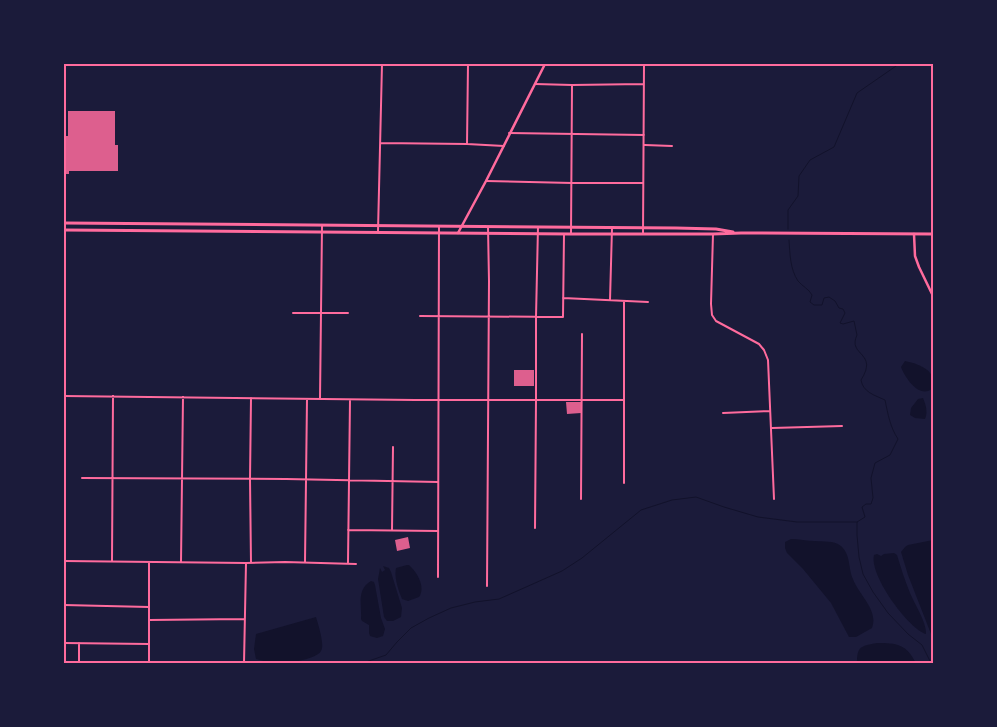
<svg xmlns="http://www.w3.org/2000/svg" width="997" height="727" viewBox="0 0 997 727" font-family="'Golos Text',sans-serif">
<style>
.water{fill:#12122b}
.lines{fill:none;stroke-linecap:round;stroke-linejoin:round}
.stream{stroke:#12122b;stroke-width:1}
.building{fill:#dd5f8e}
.minor{stroke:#ff6b9d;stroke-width:2}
.tertiary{stroke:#ff6b9d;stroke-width:2.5}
.primary{stroke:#ff6b9d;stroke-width:3}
.neatline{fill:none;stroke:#ff6b9d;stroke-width:2}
</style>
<rect width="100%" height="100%" fill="#1b1b3a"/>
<!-- water -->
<path class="water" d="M 905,361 C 915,363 931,368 933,379 C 934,382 933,385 933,388 C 920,400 905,378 901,367 Z
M 923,398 C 926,405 928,412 925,419 L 915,418 L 910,415 L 911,408 L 918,399 Z
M 791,539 C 799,539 807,541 815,541 C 824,542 833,540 841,546 C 851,555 848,568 853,579 C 858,594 879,610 872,628 L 856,637 L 849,637 L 831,603 L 803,569 L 787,553 L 785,548 L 785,542 Z
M 933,540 L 933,639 L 908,575 L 901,552 L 905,547 L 908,545 Z
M 894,553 L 897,555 C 901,568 905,581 910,593 C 915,605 927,623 926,634 C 908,628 869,575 874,555 L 877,554 L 881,556 L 884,554 Z
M 407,565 L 409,565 C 417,572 426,587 419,597 L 408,601 L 402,599 C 398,589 394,578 396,568 Z
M 383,566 L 389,568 L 391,572 L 402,608 L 401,617 L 393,621 L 387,621 L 384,617 L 378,579 L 380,568 L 382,572 L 385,570 Z
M 371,581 L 374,582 L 375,585 L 381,618 L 385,629 L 383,636 L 377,638 L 370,636 L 369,633 L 369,625 L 362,621 L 361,619 C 362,605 356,590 371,581 Z
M 316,617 C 318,624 325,645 321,651 C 316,660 281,665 272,663 C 267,662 261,660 256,659 L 254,649 L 256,634 Z
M 877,643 C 897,643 906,644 916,663 L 857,663 C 857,646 861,646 877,643 Z"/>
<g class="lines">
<!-- stream -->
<path class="stream" d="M 788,229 L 788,210 L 798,196 L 799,176 L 810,160 L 834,147 L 857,93 L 899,64
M 789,240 C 790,254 790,269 798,281 C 802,286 809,289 812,295 L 810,302 L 814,305 L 822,305 L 824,298 L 829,297 L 835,301 L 839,308 L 843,309 L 845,313 L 840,323 L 843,324 L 854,321 L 857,335 C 847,356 879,352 861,380 C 863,392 874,395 885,400 C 888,414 890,427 898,439 L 890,455 L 875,463 L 871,478 L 873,498 L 871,504 L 866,504 L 862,507 L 865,517 L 857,522 L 857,535 L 859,557 L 863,574 L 873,592 L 888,613 L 908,634 L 922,645 L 931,663
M 363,663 L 386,655 L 397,642 L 411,628 L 429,618 L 451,608 L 475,602 L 499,599 L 562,571 L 582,558 L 641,510 L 672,500 L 696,497 L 724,507 L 758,517 L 797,522 L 857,522"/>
</g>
<!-- building -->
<path class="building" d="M 68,111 L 115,111 L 115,145 L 118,145 L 118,171 L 69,171 L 69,174 L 64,174 L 64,136 L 68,136 Z
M 514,370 L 534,370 L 534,386 L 514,386 Z
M 566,402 L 581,402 L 581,413 L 567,414 Z
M 408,537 L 410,548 L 397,551 L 395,540 Z"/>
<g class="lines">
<!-- minor -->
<path class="minor" d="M 456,64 L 545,64
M 535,84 L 572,85 L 643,84
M 509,133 L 644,135
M 380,143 L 467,144 L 504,146
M 467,144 L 468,64
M 645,145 L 672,146
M 486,181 L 572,183 L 643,183
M 378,231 L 382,64
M 571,233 L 572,85
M 643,234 L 644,64
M 713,234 L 711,304 L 712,315 L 716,321 L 759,344 L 764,350 L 768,360 L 774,499
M 563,298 L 648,302
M 610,300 L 612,228
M 293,313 L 348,313
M 420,316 L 563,317 L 564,234
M 64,396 L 415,400 L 624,400
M 320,399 L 322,226
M 723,413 L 770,411
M 772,428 L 842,426
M 82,478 L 286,479 L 438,482
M 624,483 L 624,301
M 581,499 L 582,334
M 535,528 L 536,400 L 536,317 L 538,227
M 348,530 L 438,531
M 392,530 L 393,447
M 64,561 L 246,563 L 285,562 L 356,564
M 112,561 L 113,396
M 149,562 L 149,663 L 153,663
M 181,562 L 183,397
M 305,562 L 307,399
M 348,562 L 350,400
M 251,563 L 250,479 L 251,398
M 438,577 L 439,227
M 487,586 L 489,281 L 488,227
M 64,605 L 149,607
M 149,620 L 244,619
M 64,643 L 149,644
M 79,663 L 79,643
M 244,663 L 246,563"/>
<!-- tertiary -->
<path class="tertiary" d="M 458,233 L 486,181 L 545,64
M 914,234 L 915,256 L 919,267 L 933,296"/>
<!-- primary -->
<path class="primary" d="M 64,223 L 676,228 L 716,229 L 733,232
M 64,230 L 571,234 L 713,234 L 741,233 L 933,234"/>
</g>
<!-- border -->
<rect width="997" height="727" fill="none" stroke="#1b1b3a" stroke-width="130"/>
<rect x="65" y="65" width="867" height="597" class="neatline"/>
</svg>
